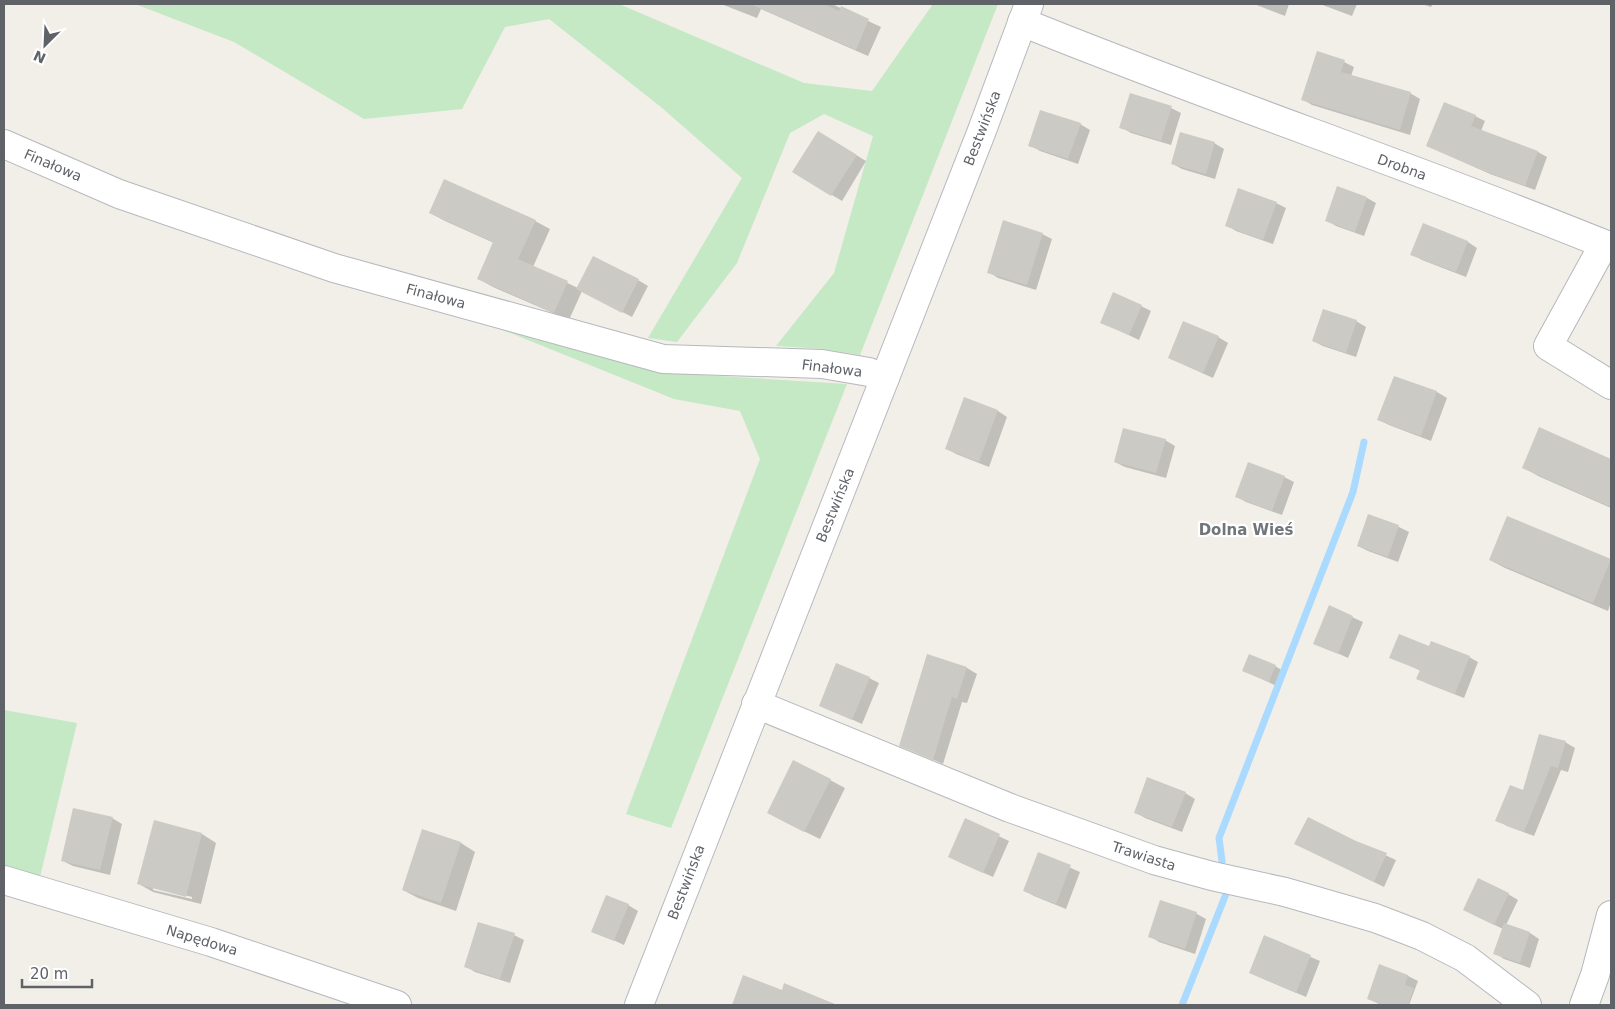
<svg xmlns="http://www.w3.org/2000/svg" width="1615" height="1009" viewBox="0 0 1615 1009" font-family="'DejaVu Sans',sans-serif">
<style>
.green{fill:#c5e8c5}
.shadow{fill:#0003;fill-rule:evenodd}
.lines{fill:none;stroke-linecap:round;stroke-linejoin:round}
.stream{stroke:#aadaff;stroke-width:7}
.building{fill:#cccac5}
.street-casing{stroke:#b5b8bc;stroke-width:30}
.secondary-casing{stroke:#b6babf;stroke-width:30}
.street{stroke:#fff;stroke-width:28}
.secondary{stroke:#fff;stroke-width:28}
.labels{text-anchor:middle;dominant-baseline:central;stroke-width:4.5;stroke-linejoin:round;paint-order:stroke}
.street-label{font-size:14px;fill:#5f6368;stroke:#fff}
.neighbourhood-label{font-size:15px;font-weight:bold;fill:#70757a;stroke:#fff}
</style>
<rect width="100%" height="100%" fill="#f1efe8"/>
<!-- green -->
<path class="green" d="M 135,4 L 619,4 L 804,83 L 872,91 L 933,4 L 998,4 L 860,355 L 824,349 L 776,346 L 834,273 L 873,136 L 824,114 L 790,133 L 737,263 L 677,342 L 648,338 L 742,178 L 661,107 L 549,19 L 505,27 L 462,109 L 364,119 L 234,42 Z
M 473,318 L 669,373 L 847,384 L 671,828 L 626,814 L 760,459 L 740,411 L 674,399 Z
M 4,710 L 77,723 L 40,877 L 4,867 Z"/>
<!-- shadow -->
<path class="shadow" d="M 721,4 L 832,4 L 881,27 L 868,56 L 761,9 L 757,18 Z
M 1254,4 L 1289,4 L 1285,16 Z
M 1320,4 L 1357,4 L 1352,16 Z
M 1422,4 L 1433,4 L 1431,7 Z
M 1344,62 L 1354,67 L 1351,76 L 1410,93 L 1420,99 L 1410,135 L 1312,105 L 1302,99 Z
M 1171,108 L 1181,113 L 1171,145 L 1131,133 L 1121,127 Z
M 1475,116 L 1485,121 L 1481,131 L 1538,152 L 1547,157 L 1535,190 L 1490,174 L 1428,146 Z
M 1080,124 L 1090,130 L 1078,164 L 1040,151 L 1030,145 Z
M 828,138 L 866,161 L 842,201 L 794,172 Z
M 1214,143 L 1224,149 L 1215,179 L 1182,169 L 1173,164 Z
M 1367,198 L 1376,203 L 1364,236 L 1336,226 L 1326,220 Z
M 1276,203 L 1286,208 L 1273,244 L 1236,231 L 1227,225 Z
M 430,213 L 535,221 L 550,229 L 533,267 L 578,288 L 638,280 L 648,286 L 632,317 L 582,291 L 569,320 L 493,287 L 479,279 L 494,243 L 445,221 Z
M 1423,225 L 1468,242 L 1477,248 L 1466,277 L 1422,260 L 1412,254 Z
M 1042,234 L 1052,239 L 1036,290 L 998,278 L 989,272 Z
M 1141,306 L 1151,311 L 1139,340 L 1101,322 Z
M 1356,321 L 1366,327 L 1356,357 L 1323,346 L 1313,341 Z
M 1218,337 L 1228,343 L 1213,378 L 1169,358 Z
M 1395,377 L 1437,392 L 1447,398 L 1431,441 L 1389,425 L 1379,420 Z
M 965,399 L 998,411 L 1007,417 L 989,467 L 956,454 L 946,448 Z
M 1540,429 L 1611,460 L 1611,508 L 1538,476 L 1523,467 Z
M 1165,440 L 1175,446 L 1166,478 L 1125,467 L 1115,462 Z
M 1284,477 L 1294,482 L 1282,515 L 1246,502 L 1236,496 Z
M 1369,516 L 1399,527 L 1409,532 L 1398,562 L 1368,551 L 1358,546 Z
M 1508,517 L 1611,561 L 1611,602 L 1608,611 L 1505,568 L 1490,560 Z
M 1329,607 L 1363,622 L 1348,658 L 1315,643 Z
M 1430,648 L 1469,657 L 1478,662 L 1464,698 L 1426,683 L 1418,678 L 1421,671 L 1391,657 Z
M 928,656 L 967,668 L 977,674 L 967,703 L 962,702 L 943,764 L 900,745 Z
M 1275,666 L 1285,672 L 1279,687 L 1244,671 Z
M 869,678 L 879,683 L 862,724 L 820,705 Z
M 1565,742 L 1575,748 L 1568,772 L 1561,770 L 1534,836 L 1507,826 L 1497,820 L 1524,792 Z
M 830,780 L 845,788 L 820,839 L 783,821 Z
M 1185,793 L 1195,799 L 1182,832 L 1145,818 L 1135,812 Z
M 112,818 L 122,824 L 110,875 L 73,866 L 63,861 Z
M 965,820 L 1009,841 L 993,877 L 959,862 Z
M 423,831 L 461,843 L 475,852 L 456,911 L 418,898 L 403,890 Z
M 202,834 L 216,843 L 201,904 L 153,892 L 139,884 ZM 153,887 L 192,897 L 192,899 L 153,890 Z
M 1356,842 L 1396,860 L 1384,887 L 1296,844 Z
M 1039,854 L 1080,872 L 1066,909 L 1034,896 L 1025,891 Z
M 1508,894 L 1518,900 L 1506,925 L 1530,933 L 1539,939 L 1530,968 L 1504,959 L 1495,953 L 1503,929 L 1474,915 Z
M 1161,902 L 1197,914 L 1206,919 L 1195,954 L 1159,942 L 1150,936 Z
M 628,905 L 638,911 L 624,945 L 593,931 Z
M 514,935 L 524,940 L 510,983 L 475,972 L 465,966 Z
M 1264,937 L 1320,961 L 1306,997 L 1250,973 Z
M 1380,966 L 1408,976 L 1418,981 L 1409,1005 L 1381,1005 L 1369,999 Z
M 744,976 L 782,992 L 785,985 L 837,1005 L 733,1005 Z"/>
<g class="lines">
<!-- stream -->
<path class="stream" d="M 1222,861 L 1219,838 L 1353,492 L 1364,442
M 1182,1005 L 1226,894"/>
</g>
<!-- building -->
<path class="building" d="M 750,4 L 824,4 L 839,11 L 841,6 L 869,19 L 856,50 Z
M 1317,51 L 1345,60 L 1341,72 L 1411,92 L 1400,130 L 1301,100 Z
M 1130,93 L 1172,106 L 1161,141 L 1119,128 Z
M 1444,102 L 1476,115 L 1471,126 L 1538,151 L 1525,186 L 1479,169 L 1426,146 Z
M 1040,110 L 1081,123 L 1068,159 L 1028,146 Z
M 818,131 L 857,155 L 831,196 L 792,172 Z
M 1180,132 L 1215,142 L 1206,174 L 1171,164 Z
M 444,179 L 536,220 L 518,259 L 568,281 L 554,313 L 477,279 L 493,242 L 429,213 Z
M 1337,186 L 1367,197 L 1355,232 L 1325,221 Z
M 1238,188 L 1277,202 L 1263,240 L 1225,226 Z
M 1003,220 L 1043,233 L 1027,285 L 987,273 Z
M 1423,223 L 1468,241 L 1456,272 L 1410,255 Z
M 593,256 L 639,279 L 622,313 L 576,289 Z
M 1113,292 L 1142,305 L 1129,335 L 1100,323 Z
M 1323,309 L 1357,320 L 1346,353 L 1312,341 Z
M 1183,321 L 1219,336 L 1203,373 L 1168,358 Z
M 1394,376 L 1437,391 L 1421,436 L 1377,420 Z
M 964,397 L 998,410 L 979,462 L 945,449 Z
M 1539,427 L 1611,459 L 1611,507 L 1522,468 Z
M 1123,428 L 1166,439 L 1156,473 L 1114,462 Z
M 1248,462 L 1285,476 L 1272,511 L 1235,497 Z
M 1368,514 L 1399,525 L 1388,557 L 1357,546 Z
M 1507,516 L 1611,559 L 1593,603 L 1489,560 Z
M 1329,605 L 1353,616 L 1338,654 L 1313,644 Z
M 1399,634 L 1429,646 L 1431,641 L 1470,656 L 1455,694 L 1416,679 L 1420,670 L 1389,658 Z
M 927,654 L 967,667 L 957,699 L 952,697 L 933,760 L 899,746 Z
M 1249,654 L 1276,665 L 1269,682 L 1242,671 Z
M 836,663 L 870,677 L 852,720 L 819,706 Z
M 1539,734 L 1566,741 L 1558,768 L 1551,766 L 1524,832 L 1495,821 L 1510,785 L 1523,790 Z
M 793,760 L 831,779 L 804,832 L 767,813 Z
M 1147,777 L 1186,792 L 1172,827 L 1134,813 Z
M 73,808 L 113,817 L 100,870 L 61,861 Z
M 1308,817 L 1356,841 L 1387,853 L 1374,882 L 1294,844 Z
M 965,818 L 1000,834 L 983,873 L 948,857 Z
M 154,820 L 202,833 L 186,897 L 137,884 Z
M 422,829 L 461,842 L 441,903 L 402,890 Z
M 1038,852 L 1071,865 L 1056,904 L 1023,891 Z
M 1478,878 L 1509,893 L 1494,925 L 1463,910 Z
M 606,895 L 629,904 L 614,941 L 591,932 Z
M 1160,900 L 1197,912 L 1185,949 L 1148,937 Z
M 478,922 L 515,933 L 500,979 L 464,967 Z
M 1504,923 L 1530,932 L 1520,963 L 1493,954 Z
M 1264,935 L 1311,955 L 1296,993 L 1249,973 Z
M 1379,964 L 1408,975 L 1405,985 L 1414,988 L 1408,1005 L 1384,1005 L 1367,999 Z
M 743,975 L 782,990 L 784,983 L 837,1005 L 732,1005 Z"/>
<g class="lines">
<defs>
<path id="street" d="M 1022,22 C 1214,100 1412,166 1604,244 L 1548,346 L 1611,385
M 4,144 L 119,194 L 334,268 L 663,359 L 822,364 L 869,372 L 885,378
M 756,704 L 1010,808 L 1154,860 L 1212,876 L 1285,892 L 1375,918 L 1422,936 L 1465,958 L 1527,1005
M 4,880 L 211,942 L 397,1005
M 1584,1005 L 1595,975 L 1611,915"/>
<path id="secondary" d="M 639,1005 L 981,133 L 1029,4"/>
</defs>
<!-- street casing -->
<use href="#street" class="street-casing"/>
<!-- secondary casing -->
<use href="#secondary" class="secondary-casing"/>
<!-- street -->
<use href="#street" class="street"/>
<!-- secondary -->
<use href="#secondary" class="secondary"/>
</g>
<g class="labels">
<!-- street labels -->
<g class="street-label">
<text transform="translate(982 128) rotate(-69)">Bestwińska</text>
<text transform="translate(53 165) rotate(23)">Finałowa</text>
<text transform="translate(1402 167) rotate(20)">Drobna</text>
<text transform="translate(436 296) rotate(15)">Finałowa</text>
<text transform="translate(832 368) rotate(7)">Finałowa</text>
<text transform="translate(835 505) rotate(-68)">Bestwińska</text>
<text transform="translate(1144 856) rotate(18)">Trawiasta</text>
<text transform="translate(686 882) rotate(-69)">Bestwińska</text>
<text transform="translate(202 940) rotate(17)">Napędowa</text>
</g>
<!-- neighbourhood labels -->
<g class="neighbourhood-label">
<text x="1246" y="530">Dolna Wieś</text>
</g>
</g>
<!-- border -->
<rect width="1615" height="1009" fill="none" stroke="#5f6368" stroke-width="10"/>
<!-- north arrow -->
<g transform="translate(45 45) rotate(204)" stroke="#ffffff" stroke-width="4" paint-order="stroke">
<path d="M0-4L9 19L0 12L-9 19Z" fill="#5f6368"/>
<text y="-8" font-size="14" font-weight="bold" text-anchor="middle" fill="#5f6368">N</text>
</g>
<!-- scale -->
<path d="M22 979v8h70v-8" fill="none" stroke="#5f6368" stroke-width="2.5"/>
<text x="30" y="979" font-size="15" fill="#5f6368" stroke="#ffffff" stroke-width="4" paint-order="stroke">20 m</text>
</svg>
